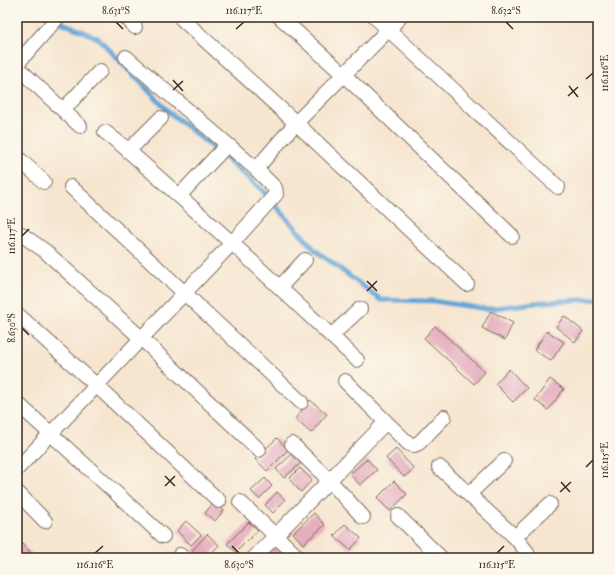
<svg xmlns="http://www.w3.org/2000/svg" width="615" height="575" viewBox="0 0 615 575" font-family="'IM FELL Double Pica',serif">
<style>
.lines{fill:none;stroke-linecap:round;stroke-linejoin:round}
.stream{stroke:#64a5d7;stroke-width:5}
.building{fill:#e5aebf}
.minor-casing{stroke:#7c6c5c;stroke-width:16}
.minor{stroke:#fff;stroke-width:14}
.ticks{fill:none;stroke:#3b2a1e;stroke-width:1.5}
.neatline{fill:none;stroke:#3b2a1e;stroke-width:1.5}
.ticks-label{font-size:10px;text-anchor:middle;fill:#3b2a1e}
</style>
<rect width="100%" height="100%" fill="#fbf7ec"/>
<filter id="ink" filterUnits="userSpaceOnUse"><feTurbulence type="fractalNoise" baseFrequency=".025" numOctaves="2"/><feDisplacementMap in="SourceGraphic" scale="8" xChannelSelector="R" yChannelSelector="G"/><feConvolveMatrix kernelMatrix="1 2 1 2 8 2 1 2 1" color-interpolation-filters="sRGB"/></filter>
<filter id="wash" filterUnits="userSpaceOnUse"><feTurbulence type="fractalNoise" baseFrequency=".012" numOctaves="4" result="noise"/><feDisplacementMap in="SourceGraphic" scale="16" xChannelSelector="R" yChannelSelector="G"/><feGaussianBlur stdDeviation="0.9" result="paint"/><feColorMatrix in="noise" values="0 0 0 0 0 0 0 0 0 0 0 0 0 0 0 0 0 1.4 0 .05"/><feComposite in="paint" operator="in"/></filter>
<g filter="url(#wash)">
<rect width="100%" height="100%" fill="#f6e6d0"/>
<g class="lines">
<!-- stream -->
<path class="stream" d="M 56,20 L 98,38 L 170,113 L 216,150 L 263,191 L 314,249 L 381,300 L 433,301 L 486,309 L 543,302 L 598,299"/>
</g>
<g id="blocks">
<!-- building -->
<path class="building" d="M 491,311 L 513,323 L 505,340 L 482,328 Z
M 564,316 L 583,331 L 575,342 L 556,327 Z
M 435,326 L 485,372 L 474,384 L 424,338 Z
M 547,331 L 564,342 L 551,361 L 534,350 Z
M 509,369 L 527,388 L 513,402 L 495,384 Z
M 550,379 L 564,389 L 548,410 L 535,400 Z
M 310,400 L 327,414 L 311,433 L 295,419 Z
M 277,438 L 288,450 L 267,471 L 255,459 Z
M 396,449 L 414,469 L 404,477 L 386,458 Z
M 293,453 L 302,462 L 284,478 L 276,469 Z
M 367,459 L 377,470 L 360,485 L 350,474 Z
M 300,468 L 312,480 L 301,492 L 289,479 Z
M 265,478 L 272,486 L 259,499 L 251,491 Z
M 394,481 L 407,494 L 390,511 L 377,498 Z
M 277,492 L 285,500 L 273,513 L 265,505 Z
M 214,502 L 224,510 L 215,521 L 205,513 Z
M 314,513 L 325,525 L 303,544 L 293,533 Z
M 186,521 L 201,535 L 191,545 L 177,531 Z
M 249,522 L 258,530 L 236,552 L 227,544 Z
M 345,524 L 361,538 L 350,550 L 334,536 Z
M 207,534 L 219,545 L 207,558 L 200,558 L 192,551 Z
M 276,541 L 289,554 L 285,558 L 260,558 Z
M 21,543 L 36,558 L 17,558 L 17,547 Z"/>
</g>
</g>
<g filter="url(#ink)">
<use href="#blocks" fill-opacity="0" stroke="#7c6c5c" stroke-width="1"/>
<g class="lines">
<defs>
<path id="minor" d="M 126,17 L 135,27
M 280,17 L 344,75 L 512,236
M 375,17 L 558,187
M 181,18 L 296,123 L 467,284
M 126,57 L 256,169
M 17,64 L 58,17
M 17,67 L 80,126
M 63,110 L 100,71
M 105,132 L 123,146 L 232,243 L 357,360
M 128,151 L 161,118
M 17,157 L 44,182
M 71,187 L 301,402
M 179,196 L 227,145
M 21,234 L 45,251 L 141,338 L 259,450
M 280,287 L 305,260
M 17,314 L 97,386 L 219,501
M 331,336 L 360,309
M 17,403 L 163,536
M 386,422 L 409,444 L 414,445 L 419,443 L 444,417
M 292,444 L 329,480 L 363,517
M 439,467 L 515,537 L 527,552 L 528,558
M 17,469 L 232,243 L 276,194 L 275,188 L 256,169 L 296,123 L 389,29 L 400,17
M 17,492 L 45,521
M 469,494 L 504,461
M 240,502 L 299,558
M 398,516 L 441,558
M 515,537 L 550,504
M 180,555 L 182,558
M 254,558 L 386,422 L 345,381"/>
</defs>
<!-- minor casing -->
<use href="#minor" class="minor-casing"/>
<!-- minor -->
<use href="#minor" class="minor"/>
</g>
</g>
<!-- ticks -->
<path class="ticks" d="M 116,22 L 123,29M 506,22 L 513,29M 236,29 L 244,22M 586,79 L 593,73M 173,80 L 183,91M 569,86 L 578,97M 173,90 L 183,81M 568,96 L 578,87M 22,236 L 29,229M 367,281 L 377,291M 367,291 L 377,281M 22,328 L 29,335M 586,467 L 593,460M 165,476 L 175,486M 561,482 L 570,492M 165,486 L 175,476M 560,492 L 571,482M 232,546 L 239,553M 95,553 L 103,546M 497,553 L 504,546"/>
<!-- margin -->
<rect width="615" height="575" fill="none" stroke="#fbf7ec" stroke-width="44"/>
<rect x="22" y="22" width="571" height="531" class="neatline"/>
<g class="ticks-label">
<text x="116" y="14">8.631°S</text>
<text x="244" y="14">116.117°E</text>
<text x="506" y="14">8.632°S</text>
<text transform="translate(604 73) rotate(-90)" y="4">116.116°E</text>
<text transform="translate(11 236) rotate(-90)" y="4">116.117°E</text>
<text transform="translate(11 328) rotate(-90)" y="4">8.630°S</text>
<text transform="translate(604 460) rotate(-90)" y="4">116.115°E</text>
<text x="95" y="568">116.116°E</text>
<text x="239" y="568">8.630°S</text>
<text x="497" y="568">116.115°E</text>
</g>
</svg>
